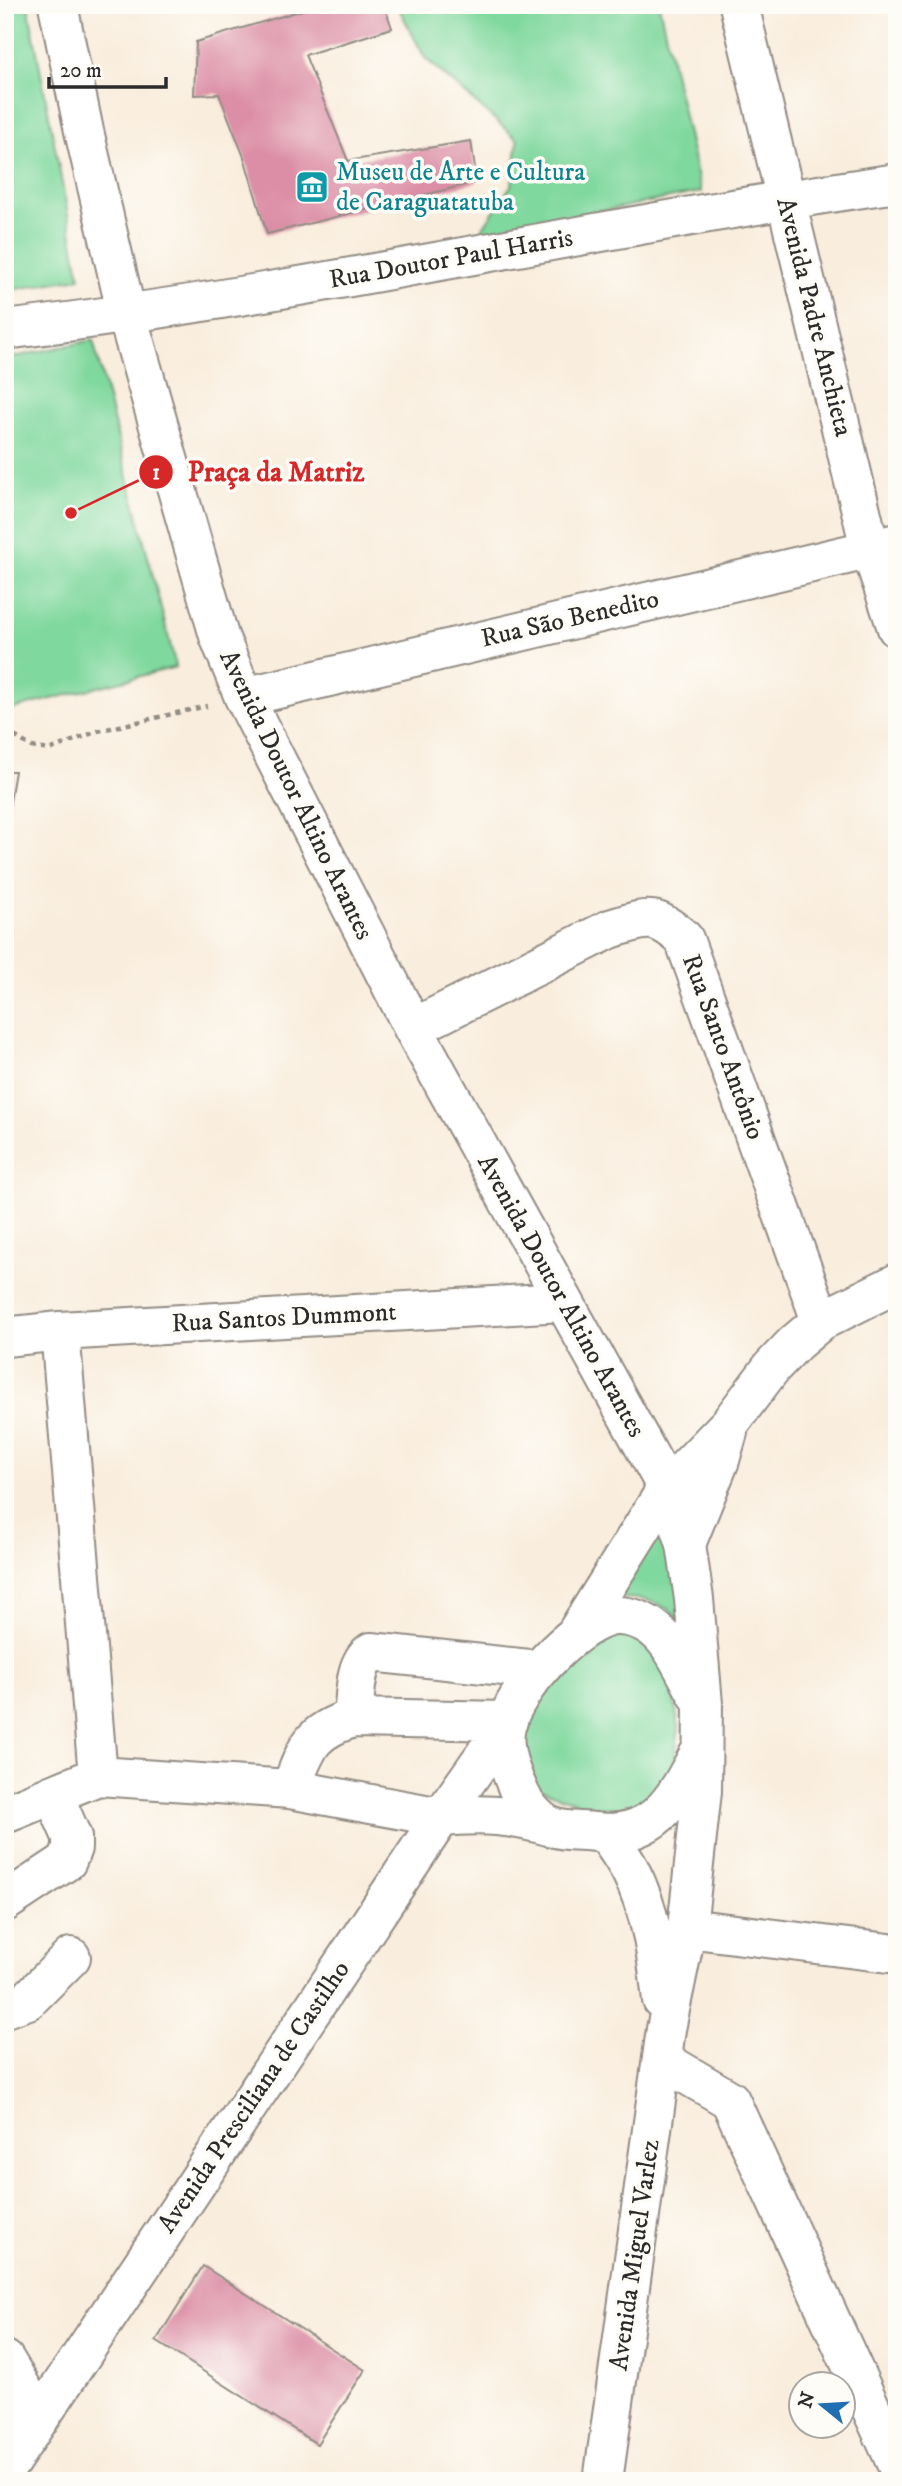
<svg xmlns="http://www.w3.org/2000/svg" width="902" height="2486" viewBox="0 0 902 2486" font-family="'IM FELL DW Pica',serif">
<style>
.green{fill:#7fd89d;stroke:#558264;stroke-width:2}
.building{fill:#dc8ea6}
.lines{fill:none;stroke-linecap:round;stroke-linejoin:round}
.minor-casing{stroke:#928c84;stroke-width:42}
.major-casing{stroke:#928c84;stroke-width:42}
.path{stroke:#928c84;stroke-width:4.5;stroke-dasharray:5 5;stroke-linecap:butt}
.minor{stroke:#fff;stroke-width:38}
.major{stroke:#fff;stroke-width:38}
.labels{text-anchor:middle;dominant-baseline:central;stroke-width:7;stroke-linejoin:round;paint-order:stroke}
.culture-label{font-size:26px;fill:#0d838f;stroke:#fdfcf7;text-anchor:start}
.street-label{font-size:26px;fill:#2b2b2b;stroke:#fdfcf7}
.leader{fill:none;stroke:#d62828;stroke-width:2.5}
.callout-dot{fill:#d62828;stroke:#fdfcf7;stroke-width:2.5}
.mark-label{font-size:21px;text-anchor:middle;font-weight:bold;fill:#fff}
.callout-label{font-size:28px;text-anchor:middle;font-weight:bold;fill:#d62828;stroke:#fdfcf7;stroke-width:7;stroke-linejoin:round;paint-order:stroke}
</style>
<rect width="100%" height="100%" fill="#fdfcf7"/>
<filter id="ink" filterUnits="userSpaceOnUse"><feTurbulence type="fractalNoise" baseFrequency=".0143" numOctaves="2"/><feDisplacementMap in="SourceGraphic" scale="14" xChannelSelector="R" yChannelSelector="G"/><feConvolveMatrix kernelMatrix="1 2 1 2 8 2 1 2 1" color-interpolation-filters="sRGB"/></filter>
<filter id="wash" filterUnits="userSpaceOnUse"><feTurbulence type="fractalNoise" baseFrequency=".00686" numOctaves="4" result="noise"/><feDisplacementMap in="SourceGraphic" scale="28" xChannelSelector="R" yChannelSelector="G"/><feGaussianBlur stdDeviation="1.57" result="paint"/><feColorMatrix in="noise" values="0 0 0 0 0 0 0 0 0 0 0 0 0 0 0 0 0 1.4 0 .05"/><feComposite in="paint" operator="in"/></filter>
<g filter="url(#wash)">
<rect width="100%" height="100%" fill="#f9eddd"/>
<!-- green -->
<path class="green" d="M 5,5 L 28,5 L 80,278 L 5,291 Z
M 397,5 L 659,5 L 701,192 L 478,235 L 512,184 L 518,140 L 425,58 Z
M 93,340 L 176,667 L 5,711 L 5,359 Z
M 666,1514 L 685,1624 C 661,1599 641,1596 608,1599 Z
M 610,1629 L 639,1633 L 658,1660 L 672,1688 L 679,1727 L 673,1772 L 645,1808 C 608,1814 574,1803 539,1789 L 522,1756 L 524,1727 L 546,1690 L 573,1652 Z"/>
<g id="blocks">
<!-- building -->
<path class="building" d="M 319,5 L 384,5 L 392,28 L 305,55 L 348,161 L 471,141 L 477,182 L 267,234 L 244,157 L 219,94 L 194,95 L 196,42 Z
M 5,771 L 15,771 L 7,819 L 5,819 Z
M 203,2266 L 365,2370 L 317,2444 L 156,2341 Z"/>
</g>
</g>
<g filter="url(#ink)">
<use href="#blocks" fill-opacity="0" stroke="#928c84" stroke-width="2"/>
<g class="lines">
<defs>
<path id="minor" d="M 739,5 L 870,548 L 897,628
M 5,330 C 304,294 599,226 897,183
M 244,697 L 897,543
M 413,1028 L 610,929 C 647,918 653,912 684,939 L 821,1321
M 60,1331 L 98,1776
M 5,1337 L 60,1331 L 563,1302
M 667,1488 L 730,1423 L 772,1367 L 795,1343 L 821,1321 L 897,1283
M 686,1544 L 720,1460 L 728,1432
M 353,1718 C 356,1698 353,1665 371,1652 L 539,1670
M 290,1789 C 308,1748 307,1733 353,1718 L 508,1721
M 5,1814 L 98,1776 L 290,1789 L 441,1817
M 5,1902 L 67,1861 L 72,1848 L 72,1837 L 53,1794
M 687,1928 L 897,1954
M 5,2008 L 28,2000 L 71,1957
M 662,2060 L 730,2100 L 897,2465
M 5,2360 L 40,2418
M 5,2470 L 441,1817 L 506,1725"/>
<path id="major" d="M 58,5 L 84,131 L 127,315 L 219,636 L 244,697 L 413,1028 L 667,1488 L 686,1544 L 694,1599 L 703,1704 L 702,1791 L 687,1928 L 666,2029 L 603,2481
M 575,1635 L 667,1488
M 698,1695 C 684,1672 671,1636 645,1623 C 636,1618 620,1614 609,1617 C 572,1626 514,1690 506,1726 C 501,1746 510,1771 518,1789 C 523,1803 538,1822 553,1827 C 565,1832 582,1830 595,1832 C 656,1839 675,1798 700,1752
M 441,1817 C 482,1813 512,1815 552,1827
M 606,1833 C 614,1845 623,1857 630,1870 C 651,1910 657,1956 662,2000"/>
</defs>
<!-- minor casing -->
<use href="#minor" class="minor-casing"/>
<!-- major casing -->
<use href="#major" class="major-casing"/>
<!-- path -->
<path class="path" d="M 5,733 L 11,734 L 32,747 L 49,750 L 98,731 L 207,706"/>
<!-- minor -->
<use href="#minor" class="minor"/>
<!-- major -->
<use href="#major" class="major"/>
</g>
</g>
<!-- icons -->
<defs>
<symbol id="museum-square" viewBox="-11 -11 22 22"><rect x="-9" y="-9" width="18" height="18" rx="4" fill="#0f9aa8" stroke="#fdfcf7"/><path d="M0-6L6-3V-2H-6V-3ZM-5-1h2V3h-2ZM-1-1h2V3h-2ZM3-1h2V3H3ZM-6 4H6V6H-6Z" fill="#fff"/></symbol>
</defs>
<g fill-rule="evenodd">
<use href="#museum-square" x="293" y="168" width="38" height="38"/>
</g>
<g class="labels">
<!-- culture labels -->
<g class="culture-label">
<text x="336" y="172">Museu de Arte e Cultura<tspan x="336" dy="30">de Caraguatatuba</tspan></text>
</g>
<!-- street labels -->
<g class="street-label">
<text transform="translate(451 259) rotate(-10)">Rua Doutor Paul Harris</text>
<text transform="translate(814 317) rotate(76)">Avenida Padre Anchieta</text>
<text transform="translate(570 619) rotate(-13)">Rua São Benedito</text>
<text transform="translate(296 795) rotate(64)">Avenida Doutor Altino Arantes</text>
<text transform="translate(723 1047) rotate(70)">Rua Santo Antônio</text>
<text transform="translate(561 1296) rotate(61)">Avenida Doutor Altino Arantes</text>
<text transform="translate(284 1318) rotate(-3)">Rua Santos Dummont</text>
<text transform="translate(254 2097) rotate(-56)">Avenida Presciliana de Castilho</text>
<text transform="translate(635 2255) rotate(-82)">Avenida Miguel Varlez</text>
</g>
</g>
<!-- callouts -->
<path class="leader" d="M71 513L156 472"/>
<g class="callout-dot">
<circle cx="71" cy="513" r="7"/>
<circle cx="156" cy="472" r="18"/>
</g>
<g class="mark-label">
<text x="156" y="479">1</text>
</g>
<g class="callout-label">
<text x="276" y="481">Praça da Matriz</text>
</g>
<!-- margin -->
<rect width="902" height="2486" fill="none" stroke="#fdfcf7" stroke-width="28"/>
<!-- north arrow -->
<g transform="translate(822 2405) rotate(288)"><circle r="33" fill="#fdfcf7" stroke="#a9a8a5" stroke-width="2"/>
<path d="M0-5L12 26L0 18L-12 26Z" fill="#1f6fb2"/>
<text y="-10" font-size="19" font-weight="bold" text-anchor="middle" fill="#2b2b2b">N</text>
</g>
<!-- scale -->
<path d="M49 77v10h117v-10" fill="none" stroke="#2b2b2b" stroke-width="3.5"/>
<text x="60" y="77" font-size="21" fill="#2b2b2b" stroke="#fdfcf7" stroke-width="5" paint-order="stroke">20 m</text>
</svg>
